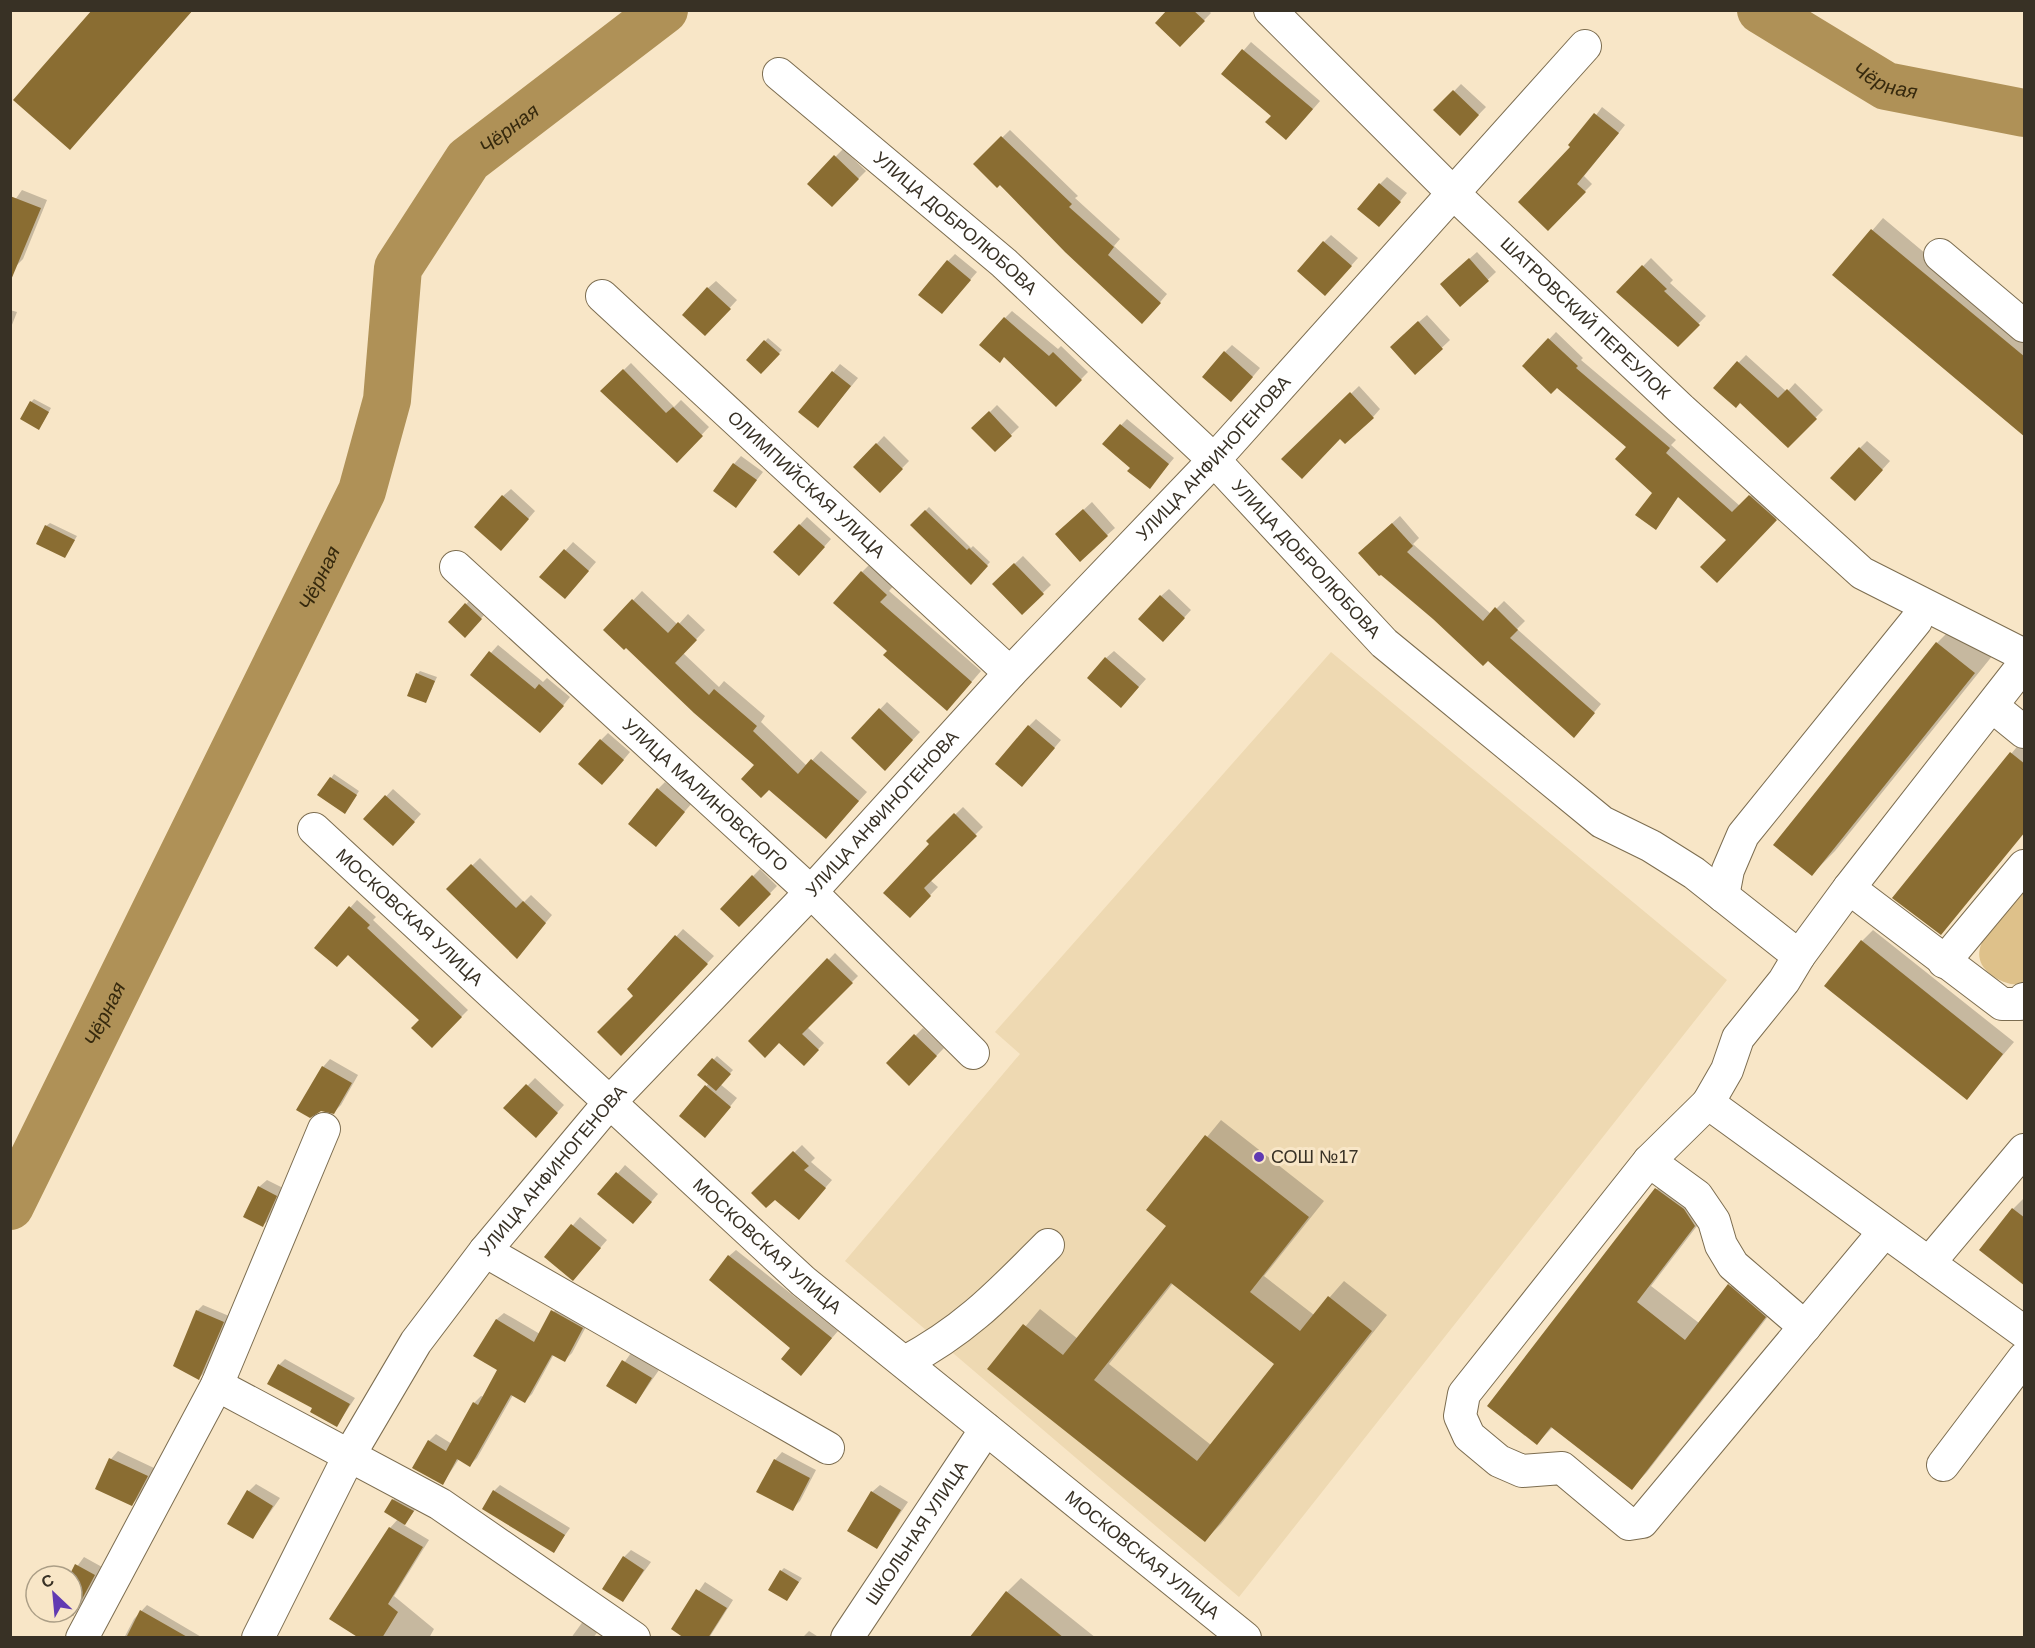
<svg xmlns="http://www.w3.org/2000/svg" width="2035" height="1648" viewBox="0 0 2035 1648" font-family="Helvetica,sans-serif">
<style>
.built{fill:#eed9b2}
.green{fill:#dec18a}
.shadow{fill:#0003;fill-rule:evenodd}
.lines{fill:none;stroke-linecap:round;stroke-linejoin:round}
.river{stroke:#af9157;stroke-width:48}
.building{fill:#8a6d32;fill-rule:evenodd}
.minor-casing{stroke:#7c6d50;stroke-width:34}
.minor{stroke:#fff;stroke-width:32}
.poi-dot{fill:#613ab2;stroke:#f8e6c7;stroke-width:2}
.labels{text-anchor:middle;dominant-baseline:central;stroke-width:6;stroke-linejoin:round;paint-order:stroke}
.street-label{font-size:18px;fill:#383125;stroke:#f8e6c7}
.poi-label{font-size:18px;fill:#383125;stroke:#f8e6c7;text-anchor:start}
.water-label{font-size:20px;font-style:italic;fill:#36290d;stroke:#f8e6c7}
</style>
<rect width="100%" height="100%" fill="#f8e6c7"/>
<!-- built -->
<path class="built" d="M 1331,652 L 1727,980 L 1239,1597 L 845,1261 L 1020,1054 L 995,1032 Z"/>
<!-- green -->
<path class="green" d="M 2024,888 L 2024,983 C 2010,989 1984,975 1980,960 C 1978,952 1980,947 1983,940 Z"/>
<!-- shadow -->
<path class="shadow" d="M 94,10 L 193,10 L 70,148 Z
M 1169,10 L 1208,10 L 1211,13 L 1180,45 Z
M 1251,42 L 1320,101 L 1294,131 L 1223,74 Z
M 1461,84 L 1486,107 L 1460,134 L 1436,110 Z
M 1602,107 L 1625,125 L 1584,176 L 1592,184 L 1548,229 L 1573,147 Z
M 1010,130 L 1078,196 L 1075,198 L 1120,239 L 1114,246 L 1167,294 L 1150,314 L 975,164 Z
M 843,149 L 866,171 L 832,205 L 809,184 Z
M 1387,177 L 1407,193 L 1386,218 L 1380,184 Z
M 22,190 L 47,200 L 23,259 L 16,266 L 10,207 Z
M 1883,218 L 2024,336 L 2024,435 L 1834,275 Z
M 1331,235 L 1358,258 L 1332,287 L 1324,242 Z
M 1477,252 L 1496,272 L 1461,305 L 1449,277 Z
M 955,254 L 977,272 L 942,312 L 948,261 Z
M 1651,258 L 1673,280 L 1670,283 L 1706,316 L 1678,345 L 1618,292 Z
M 716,281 L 737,300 L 712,327 L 708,288 Z
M 10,310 L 17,312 L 10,330 Z
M 1012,311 L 1058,349 L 1061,346 L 1088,372 L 1056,405 L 1005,318 Z
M 1427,315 L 1450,340 L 1415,373 L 1399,339 Z
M 1556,332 L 1583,358 L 1581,360 L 1676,440 L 1671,445 L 1740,506 L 1757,489 L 1782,512 L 1717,581 L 1728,540 L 1679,496 L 1655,528 L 1654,493 L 1628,447 L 1557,386 L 1524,366 Z
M 768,338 L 782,350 L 761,372 L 748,360 Z
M 1232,345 L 1260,368 L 1239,393 L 1225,352 Z
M 1746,355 L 1787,392 L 1795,383 L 1823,410 L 1788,446 L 1740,401 L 1715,387 Z
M 631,363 L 674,407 L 681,400 L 709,427 L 677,461 L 602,391 Z
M 840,364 L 858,378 L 825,418 L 800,412 Z
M 1359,386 L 1380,409 L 1373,417 L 1340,437 L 1283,459 Z
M 34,399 L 51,408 L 42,424 L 31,402 Z
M 997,405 L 1019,427 L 995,450 L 974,428 Z
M 1127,419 L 1174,458 L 1155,481 L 1132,468 L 1104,443 Z
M 884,436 L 909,461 L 880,491 L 855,467 Z
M 1867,441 L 1890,461 L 1863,491 L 1860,448 Z
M 741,456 L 763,472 L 736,506 L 734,464 Z
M 511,489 L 535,511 L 509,541 L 503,496 Z
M 1092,502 L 1115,528 L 1080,559 L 1065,527 Z
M 929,507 L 971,548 L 973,546 L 990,562 L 971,583 L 912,525 Z
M 1400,516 L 1419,538 L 1413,544 L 1491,614 L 1504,601 L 1525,621 L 1517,629 L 1601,704 L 1581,728 L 1434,617 L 1381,573 L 1367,546 Z
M 807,517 L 831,539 L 806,567 L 775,552 Z
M 50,523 L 77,536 L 65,556 L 46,526 Z
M 573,542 L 596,562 L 572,590 L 542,577 Z
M 1023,556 L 1051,585 L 1022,613 L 994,584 Z
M 872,562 L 896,583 L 889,591 L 981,671 L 957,699 L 889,651 L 862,572 Z
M 1169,589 L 1191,610 L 1171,632 L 1161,596 Z
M 642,591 L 678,625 L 688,614 L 705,630 L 683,653 L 719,687 L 724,681 L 765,716 L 761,722 L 807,766 L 821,751 L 867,792 L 834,828 L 757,764 L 626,646 L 605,630 Z
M 469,601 L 484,615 L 465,636 L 450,622 Z
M 1960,620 L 1997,650 L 1835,851 L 1812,874 L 1937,643 Z
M 498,645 L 543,682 L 547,678 L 570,697 L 548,724 L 472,674 Z
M 1114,651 L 1146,679 L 1129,698 L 1106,658 Z
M 420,671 L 437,677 L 426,701 L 417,674 Z
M 887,702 L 920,732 L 893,761 L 853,738 Z
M 1036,719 L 1061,740 L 1029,778 L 1029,726 Z
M 608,733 L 630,752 L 610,776 L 601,740 Z
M 2024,738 L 2024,832 L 1941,933 L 1895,898 Z
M 334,774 L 359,791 L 348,808 L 319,795 Z
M 665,782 L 692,803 L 656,845 L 658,789 Z
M 393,789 L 421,814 L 401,836 L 365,819 Z
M 963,807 L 983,827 L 930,880 L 938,887 L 910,916 L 931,844 L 928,841 Z
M 480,858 L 524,902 L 531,895 L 552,915 L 517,957 L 448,889 Z
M 760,869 L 777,886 L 739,925 L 722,908 Z
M 357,900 L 376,917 L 373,920 L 468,1010 L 432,1046 L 421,1020 L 348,953 L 316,947 Z
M 683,929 L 714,956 L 621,1054 L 635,996 L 629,989 Z
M 1873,930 L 2014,1042 L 1966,1098 L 1862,941 Z
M 835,953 L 858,976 L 807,1027 L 824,1043 L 810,1058 L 779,1042 L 750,1041 Z
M 923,1028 L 944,1048 L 909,1084 L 888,1063 Z
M 717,1056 L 733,1070 L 720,1084 L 737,1098 L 712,1128 L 681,1116 L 709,1083 L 699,1075 Z
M 330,1059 L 358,1075 L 341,1105 L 333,1113 L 323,1067 Z
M 535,1078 L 564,1105 L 543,1128 L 506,1108 Z
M 1221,1120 L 1324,1201 L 1264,1276 L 1314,1315 L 1344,1281 L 1387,1315 L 1221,1524 L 1205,1540 L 990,1369 L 1040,1309 L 1078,1339 L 1168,1226 L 1148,1209 ZM 1173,1283 L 1276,1364 L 1211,1445 L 1109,1364 Z
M 802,1145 L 815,1158 L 811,1162 L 832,1180 L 806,1210 L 775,1198 L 753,1193 Z
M 625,1165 L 658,1194 L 640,1215 L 600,1194 Z
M 1672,1174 L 1710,1209 L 1651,1286 L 1699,1323 L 1744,1270 L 1780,1301 L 1647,1472 L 1632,1488 L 1553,1427 L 1537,1443 L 1489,1405 L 1657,1189 Z
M 267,1180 L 283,1188 L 271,1218 L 263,1225 L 259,1187 Z
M 2024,1198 L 2024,1284 L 2013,1209 Z
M 580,1217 L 607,1240 L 580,1271 L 546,1257 Z
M 736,1250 L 838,1331 L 807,1367 L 729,1256 Z
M 559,1304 L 589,1321 L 572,1353 L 565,1360 L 554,1354 L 532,1394 L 525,1401 L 513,1395 L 477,1458 L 470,1465 L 459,1459 L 443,1483 L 429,1441 L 436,1434 L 452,1444 L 474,1403 L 481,1396 L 484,1397 L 499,1370 L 475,1355 L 497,1319 L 504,1313 L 540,1334 Z
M 203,1305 L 229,1316 L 205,1372 L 199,1378 L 197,1311 Z
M 631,1353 L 659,1370 L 636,1403 L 608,1386 Z
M 285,1359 L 355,1398 L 337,1425 L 314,1408 L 279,1365 Z
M 118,1451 L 154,1468 L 139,1497 L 132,1504 L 97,1488 L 111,1459 Z
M 782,1452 L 816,1470 L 800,1501 L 792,1509 L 775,1460 Z
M 256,1484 L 280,1498 L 253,1537 L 249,1491 Z
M 500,1485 L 570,1528 L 554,1551 L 494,1491 Z
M 880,1485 L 908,1502 L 877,1547 L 872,1492 Z
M 397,1496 L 417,1507 L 404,1525 L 429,1540 L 394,1596 L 434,1629 L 429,1638 L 362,1638 L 390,1528 L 398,1519 L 393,1500 Z
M 631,1550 L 651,1562 L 623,1600 L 624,1557 Z
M 84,1557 L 102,1567 L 81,1606 L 73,1614 L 70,1612 L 72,1612 L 70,1576 Z
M 784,1568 L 802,1578 L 787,1599 L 781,1571 Z
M 1021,1578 L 1096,1638 L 988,1638 L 1007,1592 Z
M 705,1582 L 733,1600 L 709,1638 L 687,1638 L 673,1629 Z
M 147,1605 L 203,1638 L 124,1638 L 134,1619 Z
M 584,1620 L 599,1630 L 593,1638 L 571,1638 Z
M 809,1631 L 820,1638 L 802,1638 Z"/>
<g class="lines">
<!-- river -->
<g class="river">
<path id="s1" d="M 1761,10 L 1886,86 L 2024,113"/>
<path id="s2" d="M 10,1206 L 362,491 L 387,400 L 398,268 L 468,160 L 664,10"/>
</g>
</g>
<!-- building -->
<path class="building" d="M 92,10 L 193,10 L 70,150 L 13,100 Z
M 1167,10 L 1193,10 L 1205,21 L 1180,47 L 1155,23 Z
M 1242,49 L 1313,109 L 1286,140 L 1265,122 L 1271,116 L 1221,74 Z
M 1453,90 L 1479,115 L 1460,136 L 1433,110 Z
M 1594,113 L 1619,133 L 1577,184 L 1586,192 L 1548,231 L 1518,202 L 1570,147 L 1568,145 Z
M 1001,136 L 1072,204 L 1069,207 L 1114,247 L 1108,255 L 1161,303 L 1142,324 L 1065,252 L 1000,185 L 997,188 L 973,164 Z
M 834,155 L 859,179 L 832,207 L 807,184 Z
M 1379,183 L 1401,202 L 1379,227 L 1357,209 Z
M 10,196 L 41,208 L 11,280 L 10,280 Z
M 1871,229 L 2025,357 L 2025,437 L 1832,275 Z
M 1323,241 L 1352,266 L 1325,296 L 1297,271 Z
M 1469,258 L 1489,281 L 1460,307 L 1440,284 Z
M 947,260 L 971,280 L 942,314 L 918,295 Z
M 1642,265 L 1667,289 L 1664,291 L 1700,325 L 1678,347 L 1616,292 Z
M 707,287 L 731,309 L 705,336 L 682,315 Z
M 1004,317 L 1049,356 L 1053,352 L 1082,380 L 1056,407 L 1004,357 L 1000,363 L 979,345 Z
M 1418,321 L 1443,349 L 1415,375 L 1390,347 Z
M 1548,338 L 1578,366 L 1576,368 L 1670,448 L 1666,453 L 1732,512 L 1749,495 L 1777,520 L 1717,583 L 1700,567 L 1726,540 L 1678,497 L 1656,530 L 1635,515 L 1652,493 L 1615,459 L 1626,447 L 1557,388 L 1551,394 L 1522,366 Z
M 764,340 L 780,354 L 761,374 L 746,360 Z
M 1224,351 L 1253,377 L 1231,402 L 1202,377 Z
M 1737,361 L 1778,398 L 1787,389 L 1817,419 L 1788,448 L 1740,403 L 1736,408 L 1713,388 Z
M 623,369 L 666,413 L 673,407 L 703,436 L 677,463 L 600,391 Z
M 832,371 L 851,386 L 818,428 L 798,412 Z
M 1350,392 L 1374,418 L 1345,444 L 1340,439 L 1302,479 L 1281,459 Z
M 30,401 L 49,412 L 39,430 L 20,419 Z
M 989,411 L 1012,436 L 995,452 L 971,428 Z
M 1120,424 L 1169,464 L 1150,489 L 1127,471 L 1130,468 L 1102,444 Z
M 876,443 L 903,469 L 880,493 L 853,467 Z
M 1859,447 L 1883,470 L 1855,501 L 1830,478 Z
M 733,463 L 757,480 L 736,508 L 713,491 Z
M 502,495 L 529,519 L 501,551 L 474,527 Z
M 1083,509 L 1108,536 L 1080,562 L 1055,534 Z
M 925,510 L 967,550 L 969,548 L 988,566 L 971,585 L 910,525 Z
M 1392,523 L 1413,546 L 1407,552 L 1483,621 L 1495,607 L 1518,630 L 1510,638 L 1595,713 L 1574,738 L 1488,661 L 1483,666 L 1433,619 L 1381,575 L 1379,576 L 1358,553 Z
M 799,524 L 825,547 L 799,576 L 773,552 Z
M 45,525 L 75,540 L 65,558 L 36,544 Z
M 564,549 L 589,571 L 565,599 L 539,577 Z
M 1014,563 L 1044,594 L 1022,615 L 992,584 Z
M 861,571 L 887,595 L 880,602 L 972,682 L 947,711 L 883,655 L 887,651 L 833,603 Z
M 1160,595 L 1185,618 L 1163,642 L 1138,619 Z
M 632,599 L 668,633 L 678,622 L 697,640 L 675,663 L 709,695 L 714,689 L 757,726 L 753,731 L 798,774 L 811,759 L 859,801 L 826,839 L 769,790 L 761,798 L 741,779 L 754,765 L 694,713 L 626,648 L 624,650 L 603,630 Z
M 465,603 L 482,619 L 465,638 L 448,622 Z
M 1936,642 L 1975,673 L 1812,876 L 1773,845 Z
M 489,651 L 535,689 L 539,684 L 564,706 L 540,733 L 470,675 Z
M 1105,657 L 1139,687 L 1121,708 L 1087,678 Z
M 416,673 L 435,681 L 426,703 L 407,696 Z
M 879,708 L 913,740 L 885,771 L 851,738 Z
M 1028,725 L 1055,748 L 1022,787 L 995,764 Z
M 600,739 L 624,760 L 602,785 L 578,764 Z
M 2010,752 L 2025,764 L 2025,832 L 1941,935 L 1892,898 Z
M 330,777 L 357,795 L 345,814 L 317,795 Z
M 657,788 L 685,812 L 656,847 L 628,824 Z
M 385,795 L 415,822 L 393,846 L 363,819 Z
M 954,813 L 977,836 L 924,888 L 931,896 L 910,918 L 883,893 L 929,844 L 926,841 Z
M 471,864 L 516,908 L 523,901 L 546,923 L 517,959 L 446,889 Z
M 752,875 L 771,894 L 739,927 L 720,909 Z
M 349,906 L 370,925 L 367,928 L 462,1017 L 432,1048 L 411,1028 L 419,1020 L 348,955 L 337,967 L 314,948 Z
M 675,935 L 708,964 L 621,1056 L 597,1032 L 633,996 L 627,989 Z
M 1861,940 L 2003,1054 L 1967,1100 L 1824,986 Z
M 827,958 L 853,983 L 802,1034 L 819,1050 L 804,1066 L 779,1043 L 765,1058 L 748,1041 Z
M 914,1034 L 937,1056 L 909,1086 L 886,1063 Z
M 712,1058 L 731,1074 L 716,1091 L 697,1075 Z
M 322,1066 L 352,1083 L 334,1114 L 321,1111 L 310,1118 L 296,1110 Z
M 526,1084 L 558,1113 L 536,1138 L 503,1108 Z
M 705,1085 L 731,1107 L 705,1138 L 679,1116 Z
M 1205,1135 L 1309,1217 L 1250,1292 L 1300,1331 L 1328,1296 L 1372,1331 L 1205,1542 L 987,1369 L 1023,1324 L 1063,1355 L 1166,1226 L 1146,1210 ZM 1171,1283 L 1274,1364 L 1197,1461 L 1094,1380 Z
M 793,1151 L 809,1166 L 804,1170 L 826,1188 L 799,1220 L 775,1200 L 766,1208 L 751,1193 Z
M 616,1172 L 652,1202 L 633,1224 L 597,1194 Z
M 258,1186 L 277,1196 L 263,1227 L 243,1217 Z
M 1655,1188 L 1684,1209 L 1695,1226 L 1637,1302 L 1685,1340 L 1728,1284 L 1766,1317 L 1632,1490 L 1551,1427 L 1537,1445 L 1487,1406 Z
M 2012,1208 L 2025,1218 L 2025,1286 L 1979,1250 Z
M 571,1224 L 601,1248 L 573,1281 L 544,1257 Z
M 728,1255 L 832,1338 L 801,1376 L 781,1359 L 790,1348 L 709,1280 Z
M 196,1310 L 224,1322 L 199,1380 L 173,1366 Z
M 551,1310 L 583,1328 L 565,1362 L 552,1355 L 525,1403 L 511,1395 L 470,1467 L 457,1459 L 443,1485 L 412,1468 L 428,1440 L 446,1451 L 473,1402 L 478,1405 L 497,1370 L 473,1356 L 496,1319 L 534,1342 Z
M 622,1360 L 652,1378 L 636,1404 L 606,1386 Z
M 278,1364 L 350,1404 L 337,1427 L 310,1412 L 312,1408 L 267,1384 Z
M 109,1458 L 148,1476 L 132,1506 L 95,1489 Z
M 774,1459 L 810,1478 L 793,1511 L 756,1492 Z
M 247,1490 L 273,1506 L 253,1539 L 227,1524 Z
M 493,1490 L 565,1535 L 554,1553 L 482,1509 Z
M 871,1491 L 901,1510 L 877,1549 L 847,1531 Z
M 392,1499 L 414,1511 L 405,1525 L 384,1512 Z
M 389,1527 L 423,1547 L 388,1604 L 398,1612 L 382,1638 L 359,1638 L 329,1619 Z
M 623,1556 L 644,1570 L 623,1602 L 602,1589 Z
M 75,1564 L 95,1575 L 73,1616 L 66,1612 L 72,1612 L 72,1576 L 69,1576 Z
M 780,1570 L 799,1582 L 787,1601 L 768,1590 Z
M 696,1589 L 727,1608 L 708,1638 L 684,1638 L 671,1629 Z
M 1006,1591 L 1064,1638 L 969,1638 Z
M 140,1610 L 189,1638 L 126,1638 Z"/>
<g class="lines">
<defs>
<g id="minor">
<path id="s3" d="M 1270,10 L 1453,193 L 1681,409 L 1862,573 L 2024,655"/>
<path id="s4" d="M 779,74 L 1004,263 L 1214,460 L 1384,643 L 1602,822 L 1651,846 L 1694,873 L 1799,956 L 1784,981 L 1738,1038 L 1727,1070 L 1708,1103 L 2024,1332"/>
<path d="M 1940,255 L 2024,326"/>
<path id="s5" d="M 602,296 L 1010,673"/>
<path id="s6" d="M 456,567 L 811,892 L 973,1053"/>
<path d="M 1992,706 L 2024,732"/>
<path id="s7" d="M 314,829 L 803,1281 L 1245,1638"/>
<path d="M 1849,888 L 2002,1004 L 2020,1004 L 2024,999"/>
<path d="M 1723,896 L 1728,870 L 1743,835 L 1916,621"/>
<path d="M 1799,956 L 1849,888 L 2024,664"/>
<path d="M 1944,962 L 2024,866"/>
<path d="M 1708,1103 L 1649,1161 L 1464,1394 L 1460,1416 L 1469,1436 L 1499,1461 L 1522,1471 L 1562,1468 L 1629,1524 L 1642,1522 L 1884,1232"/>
<path d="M 1649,1161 L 1697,1196 L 1714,1221 L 1721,1245 L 1733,1265 L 1805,1327"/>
<path d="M 485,1251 L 828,1448"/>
<path d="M 1929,1263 L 2024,1150"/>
<path d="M 905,1362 C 967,1329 1000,1293 1048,1245"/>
<path d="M 217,1385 L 440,1504 L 634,1638"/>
<path d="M 1943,1465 L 2024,1358"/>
<path d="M 82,1638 L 217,1385 L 324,1129"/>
<path id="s8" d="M 258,1638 L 350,1454 L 416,1342 L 485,1251 L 609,1103 L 811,892 L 1010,673 L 1214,460 L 1585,46"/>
<path id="s9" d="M 847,1638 L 986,1429"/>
</g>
</defs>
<!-- minor casing -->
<use href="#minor" class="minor-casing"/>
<!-- minor -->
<use href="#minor" class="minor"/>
</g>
<!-- markers -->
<circle class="poi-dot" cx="1259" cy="1157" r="6"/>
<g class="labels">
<!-- street labels -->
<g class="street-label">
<text stroke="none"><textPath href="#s4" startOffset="231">УЛИЦА ДОБРОЛЮБОВА</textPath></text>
<text stroke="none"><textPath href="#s3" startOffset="441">ШАТРОВСКИЙ ПЕРЕУЛОК</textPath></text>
<text stroke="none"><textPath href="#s8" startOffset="1527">УЛИЦА АНФИНОГЕНОВА</textPath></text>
<text stroke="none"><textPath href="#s5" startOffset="278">ОЛИМПИЙСКАЯ УЛИЦА</textPath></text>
<text stroke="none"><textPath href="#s4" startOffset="717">УЛИЦА ДОБРОЛЮБОВА</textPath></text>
<text stroke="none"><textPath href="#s6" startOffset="338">УЛИЦА МАЛИНОВСКОГО</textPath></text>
<text stroke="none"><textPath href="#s8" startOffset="1041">УЛИЦА АНФИНОГЕНОВА</textPath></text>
<text stroke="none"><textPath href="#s7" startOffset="130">МОСКОВСКАЯ УЛИЦА</textPath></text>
<text stroke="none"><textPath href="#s8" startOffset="555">УЛИЦА АНФИНОГЕНОВА</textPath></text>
<text stroke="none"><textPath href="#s7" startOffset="616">МОСКОВСКАЯ УЛИЦА</textPath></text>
<text stroke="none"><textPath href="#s9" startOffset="126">ШКОЛЬНАЯ УЛИЦА</textPath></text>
<text stroke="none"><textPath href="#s7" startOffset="1102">МОСКОВСКАЯ УЛИЦА</textPath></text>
</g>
<!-- poi labels -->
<g class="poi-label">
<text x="1271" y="1157">СОШ №17</text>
</g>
<!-- water labels -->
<g class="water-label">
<text stroke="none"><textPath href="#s1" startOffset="144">Чёрная</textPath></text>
<text stroke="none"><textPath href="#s2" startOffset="1204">Чёрная</textPath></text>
<text stroke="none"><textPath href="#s2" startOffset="700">Чёрная</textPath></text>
<text stroke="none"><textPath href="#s2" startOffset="214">Чёрная</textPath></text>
</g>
</g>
<!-- border -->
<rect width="2035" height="1648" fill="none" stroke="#383125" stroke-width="24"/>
<!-- north arrow -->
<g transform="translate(54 1594) rotate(334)"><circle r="28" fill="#f8e6c7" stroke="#ab9e86" stroke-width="1.5"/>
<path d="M0-4.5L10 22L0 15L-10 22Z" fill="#613ab2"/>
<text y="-9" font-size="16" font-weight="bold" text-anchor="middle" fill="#383125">С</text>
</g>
</svg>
